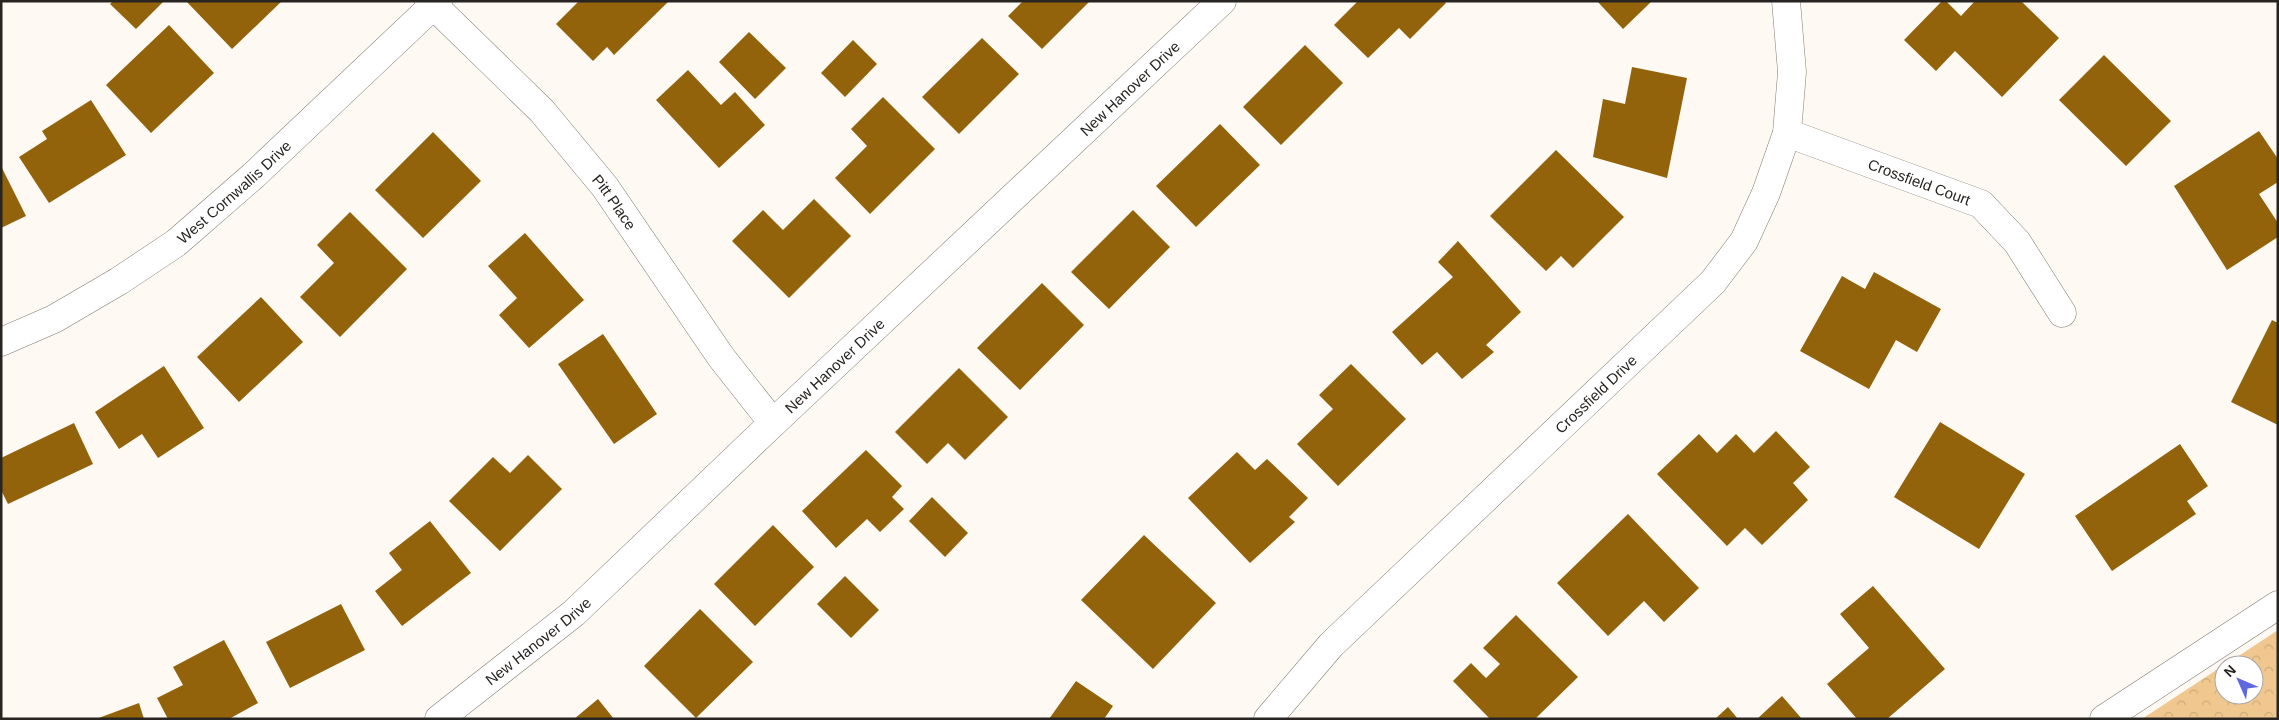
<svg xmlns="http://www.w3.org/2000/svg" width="2279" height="720" viewBox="0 0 2279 720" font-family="Helvetica,sans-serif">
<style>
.park{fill:url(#park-crowns)}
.building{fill:#92630b}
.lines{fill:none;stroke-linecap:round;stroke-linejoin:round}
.street-casing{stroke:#817b74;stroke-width:29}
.secondary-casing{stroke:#817b74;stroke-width:29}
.street{stroke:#fff;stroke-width:28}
.secondary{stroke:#fff;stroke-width:28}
.labels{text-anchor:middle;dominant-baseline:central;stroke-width:5;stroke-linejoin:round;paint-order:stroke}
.street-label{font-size:15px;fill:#272421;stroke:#fff}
</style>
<defs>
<pattern id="park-crowns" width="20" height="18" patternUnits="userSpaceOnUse" patternTransform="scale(1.25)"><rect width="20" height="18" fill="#f0c78f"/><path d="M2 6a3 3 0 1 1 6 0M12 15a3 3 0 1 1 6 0" fill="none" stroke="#ceab7b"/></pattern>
</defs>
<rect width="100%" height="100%" fill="#fef9f2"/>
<!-- park -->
<path class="park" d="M 2278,630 L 2278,719 L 2142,719 L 2224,665 L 2224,695 L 2254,695 L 2254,665 L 2225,665 Z"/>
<!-- building -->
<path class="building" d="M 113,1 L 164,1 L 136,29 L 110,4 Z
M 186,1 L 282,1 L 232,49 Z
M 579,1 L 669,1 L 614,55 L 607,47 L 593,61 L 556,24 Z
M 1023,1 L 1090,1 L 1042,49 L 1008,16 Z
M 1358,1 L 1444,1 L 1446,3 L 1410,39 L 1399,28 L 1368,58 L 1334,25 Z
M 1597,1 L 1652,1 L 1623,29 Z
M 1942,1 L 1946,1 L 1961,16 L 1975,1 L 2021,1 L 2059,38 L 2002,97 L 1955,51 L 1936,71 L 1904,40 Z
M 169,25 L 214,73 L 151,133 L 106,85 Z
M 749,32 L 786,68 L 755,99 L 719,62 Z
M 982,38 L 1019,74 L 959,134 L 922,97 Z
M 853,40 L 877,64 L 845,97 L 821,73 Z
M 1305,45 L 1343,83 L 1281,145 L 1243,107 Z
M 2104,55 L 2171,121 L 2126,166 L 2059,100 Z
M 1632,67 L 1687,78 L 1667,178 L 1593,157 L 1603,99 L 1625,104 Z
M 688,70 L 721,105 L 735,92 L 765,125 L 719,168 L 656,100 Z
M 883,97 L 935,149 L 870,214 L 835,178 L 867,146 L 851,129 Z
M 91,100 L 126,155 L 49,203 L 19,157 L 47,139 L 42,131 Z
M 1220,124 L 1260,165 L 1196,227 L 1156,186 Z
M 2259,131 L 2278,159 L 2278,182 L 2259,194 L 2278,223 L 2278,237 L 2227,270 L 2174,186 Z
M 433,132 L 481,181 L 423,238 L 375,190 Z
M 1556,150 L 1624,217 L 1573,268 L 1561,256 L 1546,271 L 1490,216 Z
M 1,166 L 26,216 L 1,228 Z
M 814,199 L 851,236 L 789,298 L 732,241 L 763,210 L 783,230 Z
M 1133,210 L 1170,247 L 1109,309 L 1071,272 Z
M 350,212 L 407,269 L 340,337 L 300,297 L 334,263 L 317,245 Z
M 525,233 L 584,300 L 529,348 L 499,315 L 517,298 L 488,266 Z
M 1458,241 L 1521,312 L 1486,345 L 1494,352 L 1462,379 L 1437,352 L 1422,365 L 1392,332 L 1453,277 L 1438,262 Z
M 1874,272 L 1941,309 L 1917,352 L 1896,340 L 1869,389 L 1800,351 L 1842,276 L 1865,289 Z
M 1042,283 L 1084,325 L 1020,390 L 977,348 Z
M 261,297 L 303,342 L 239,402 L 197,357 Z
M 2272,320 L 2278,323 L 2278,425 L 2231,402 Z
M 603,334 L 657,414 L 614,444 L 558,364 Z
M 1351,364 L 1406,419 L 1338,486 L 1297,444 L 1333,409 L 1319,395 Z
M 164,366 L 204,428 L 158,458 L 142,434 L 119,449 L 95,412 Z
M 959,368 L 1008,417 L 965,460 L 948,443 L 927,464 L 895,432 Z
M 1940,422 L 2025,474 L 1979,549 L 1894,497 Z
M 74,423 L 93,464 L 8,504 L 1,490 L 1,458 Z
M 1776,431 L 1810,467 L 1793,483 L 1808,500 L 1762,545 L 1745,528 L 1727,546 L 1657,474 L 1699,434 L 1717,453 L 1736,434 L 1754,453 Z
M 2180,444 L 2208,486 L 2187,501 L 2196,514 L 2112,571 L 2075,516 Z
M 866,450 L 902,486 L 892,497 L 904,509 L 880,532 L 867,519 L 836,548 L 802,511 Z
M 1237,452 L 1255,470 L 1267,459 L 1308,498 L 1289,517 L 1295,522 L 1250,563 L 1188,498 Z
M 528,455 L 562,489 L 500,551 L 449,501 L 493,457 L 510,473 Z
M 932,497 L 968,533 L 945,557 L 909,521 Z
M 1628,514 L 1699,588 L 1664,622 L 1644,601 L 1608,636 L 1557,583 Z
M 430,521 L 471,573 L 402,626 L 375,591 L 402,570 L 389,553 Z
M 773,525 L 814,567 L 755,626 L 714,584 Z
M 1144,535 L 1216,603 L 1153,669 L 1081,600 Z
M 845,576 L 879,610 L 851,638 L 817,604 Z
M 1873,586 L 1945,669 L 1887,719 L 1857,719 L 1827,684 L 1869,648 L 1840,614 Z
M 341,604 L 365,650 L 290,688 L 266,642 Z
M 700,609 L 753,662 L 696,718 L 644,666 Z
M 1516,615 L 1578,677 L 1535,719 L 1490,719 L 1453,681 L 1471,663 L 1486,678 L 1500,664 L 1483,648 Z
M 224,640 L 258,703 L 229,719 L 168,719 L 157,698 L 183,685 L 173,667 Z
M 1076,681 L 1113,706 L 1104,719 L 1049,719 Z
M 1782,696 L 1802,719 L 1757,719 Z
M 598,699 L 614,719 L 574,719 Z
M 139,703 L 144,719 L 96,719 Z
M 1728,707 L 1738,719 L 1715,719 Z"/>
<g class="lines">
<defs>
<g id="street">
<path id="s1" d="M 429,1 L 542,111 L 605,187 L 721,357 L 773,423"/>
<path id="s2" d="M 1787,133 L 1981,204 L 2017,242 L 2062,313"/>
<path id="s3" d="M 439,719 L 574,613 L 773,423 L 1222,1"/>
<path id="s4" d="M 1268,719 L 1331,645 L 1713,282 L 1744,241 L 1766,193 L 1787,133 L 1792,72 L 1786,1"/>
<path d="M 2104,719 L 2278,605"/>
</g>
<g id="secondary">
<path id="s5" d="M 1,342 L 54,319 L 119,281 L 176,243 L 253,176 L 438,1"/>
</g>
</defs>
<!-- street casing -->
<use href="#street" class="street-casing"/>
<!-- secondary casing -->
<use href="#secondary" class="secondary-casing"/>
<!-- street -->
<use href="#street" class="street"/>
<!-- secondary -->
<use href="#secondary" class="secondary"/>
</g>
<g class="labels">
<!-- street labels -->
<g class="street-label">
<text stroke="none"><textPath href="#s3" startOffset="936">New Hanover Drive</textPath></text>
<text stroke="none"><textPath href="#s2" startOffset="141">Crossfield Court</textPath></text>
<text stroke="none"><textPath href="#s5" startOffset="279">West Cornwallis Drive</textPath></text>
<text stroke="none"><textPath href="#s1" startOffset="274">Pitt Place</textPath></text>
<text stroke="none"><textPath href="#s3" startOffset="531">New Hanover Drive</textPath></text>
<text stroke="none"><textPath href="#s4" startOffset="462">Crossfield Drive</textPath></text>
<text stroke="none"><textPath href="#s3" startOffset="126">New Hanover Drive</textPath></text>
</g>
</g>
<!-- border -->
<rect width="2279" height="720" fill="none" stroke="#272421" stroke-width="5"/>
<!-- north arrow -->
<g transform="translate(2239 680) rotate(315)"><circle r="24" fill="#ffffff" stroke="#a9a7a6"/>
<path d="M0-4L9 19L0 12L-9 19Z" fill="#5e68e0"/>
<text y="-8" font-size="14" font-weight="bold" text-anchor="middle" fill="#272421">N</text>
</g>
</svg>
